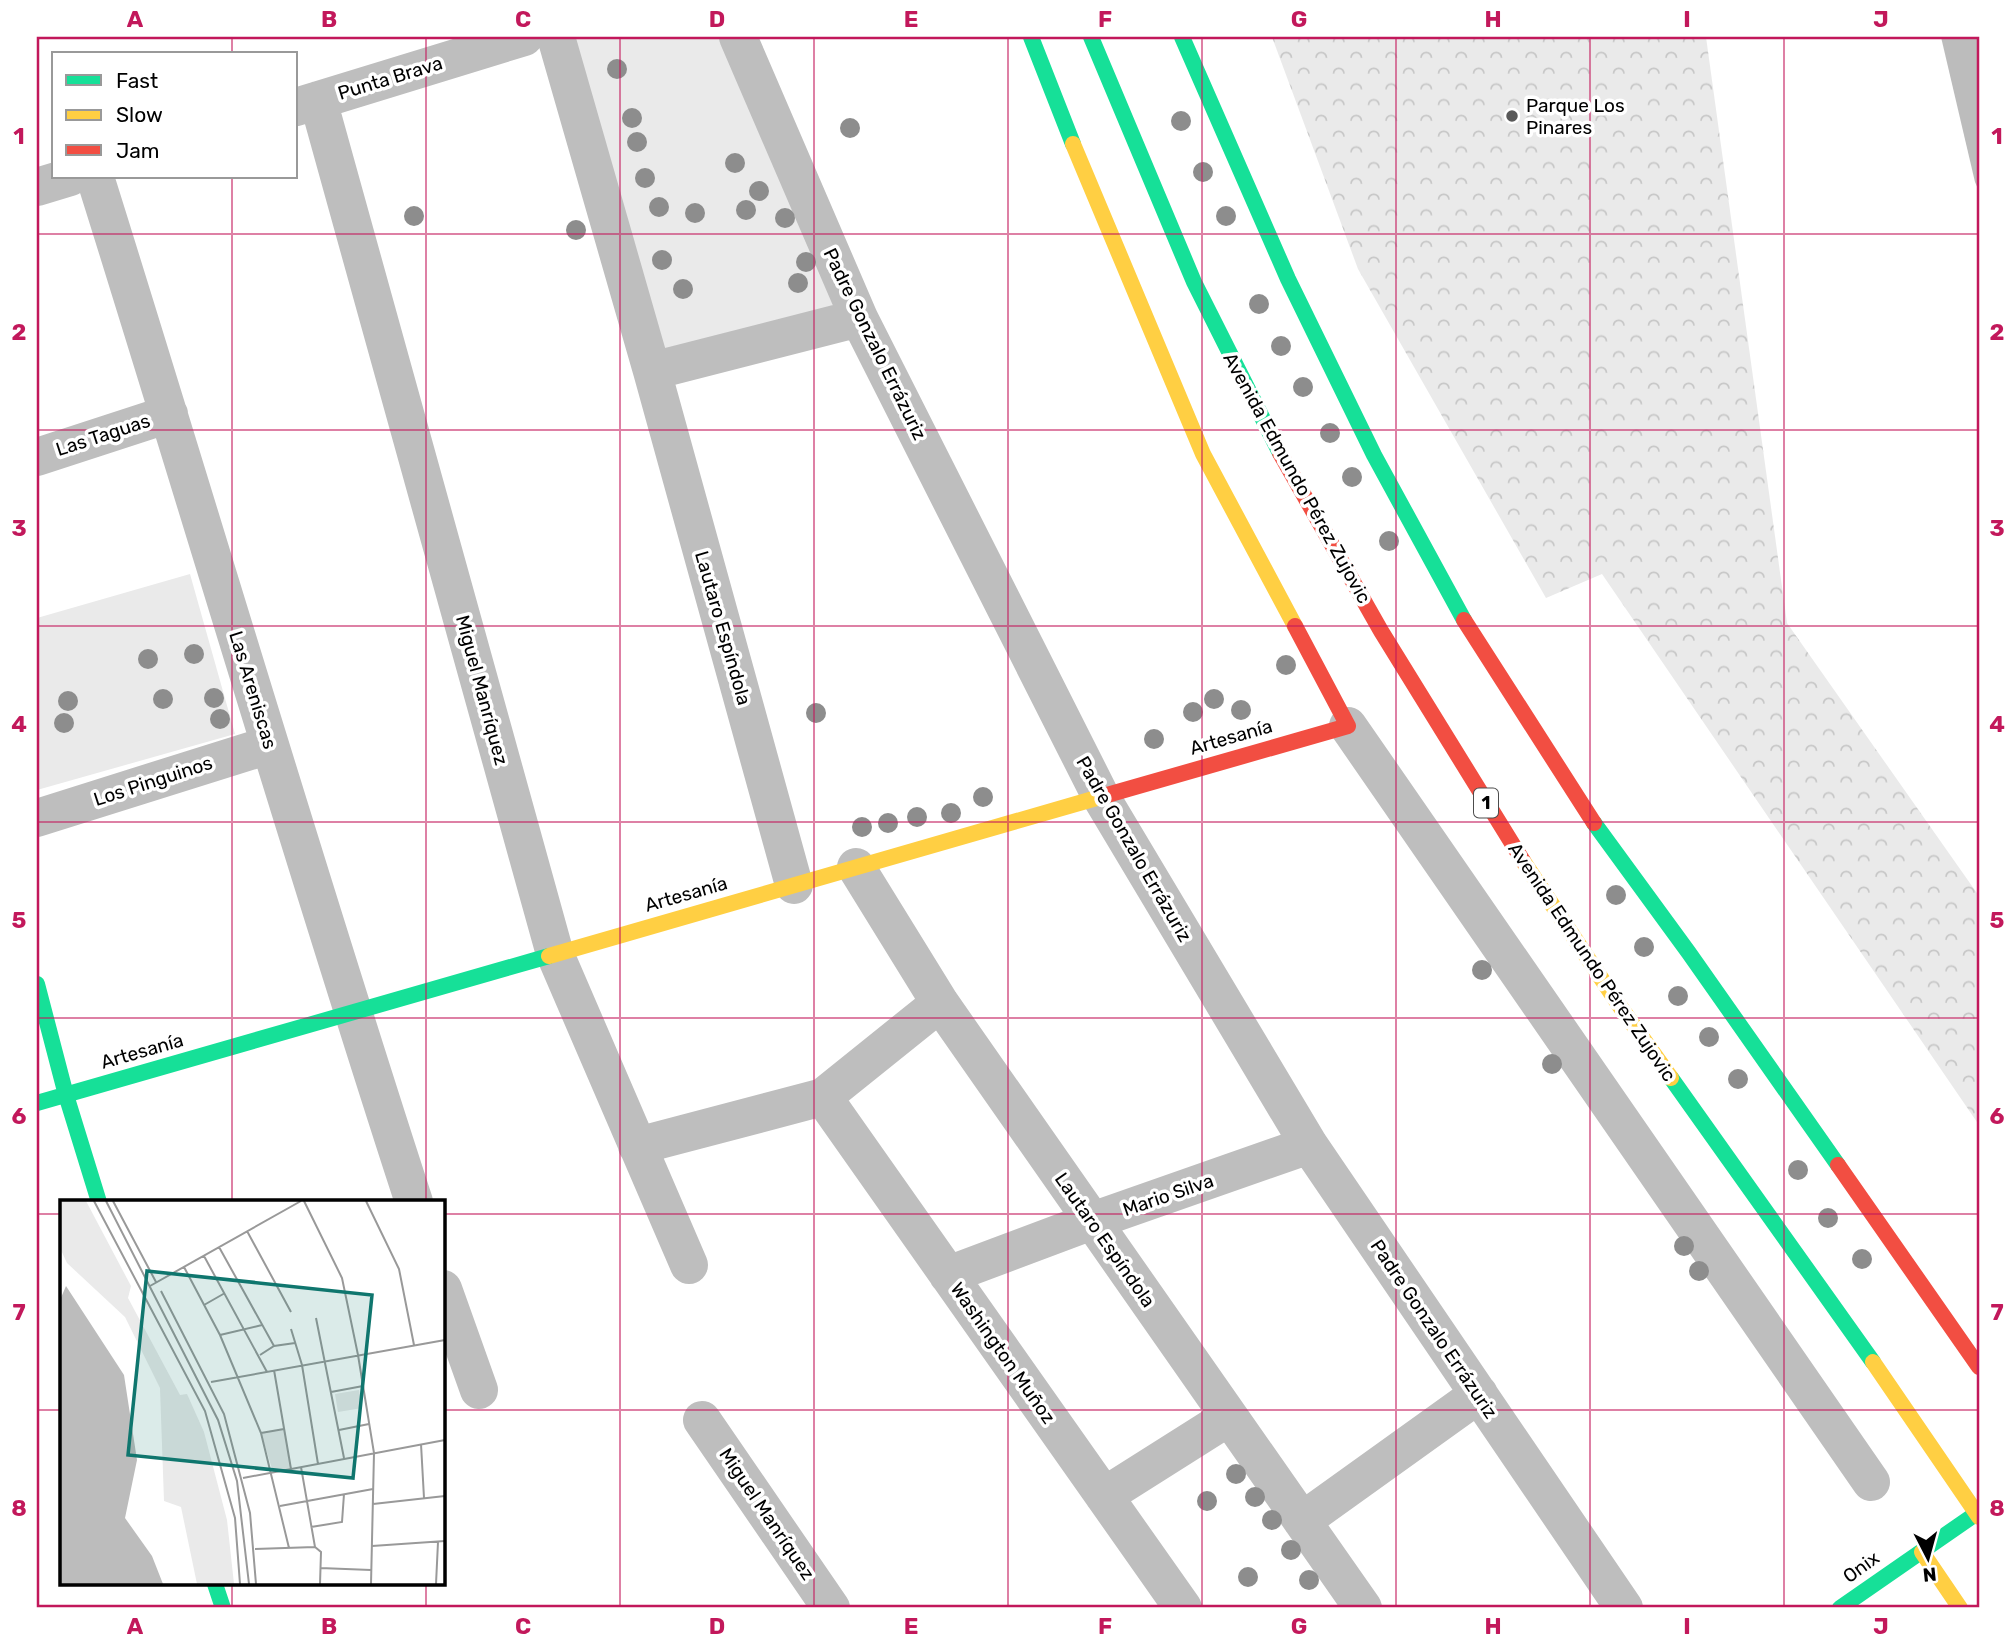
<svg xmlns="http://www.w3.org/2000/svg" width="2016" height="1645" viewBox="0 0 2016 1645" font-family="Rubik,sans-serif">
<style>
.grass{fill:#eaeaea}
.park{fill:url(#park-crowns)}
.water{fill:#bcbcbc}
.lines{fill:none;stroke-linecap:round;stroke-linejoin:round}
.street{stroke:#bebebe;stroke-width:38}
.fast{stroke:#16e098;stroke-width:16}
.slow{stroke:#ffcf43;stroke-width:16}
.jam{stroke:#f24e42;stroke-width:16}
.tree{fill:#8d8d8d}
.grid{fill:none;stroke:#c2185b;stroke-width:2;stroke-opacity:0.55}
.poi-dot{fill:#595959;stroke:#fff;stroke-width:2.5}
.labels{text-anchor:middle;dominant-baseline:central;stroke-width:7;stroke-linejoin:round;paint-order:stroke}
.shield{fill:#fff;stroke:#4c4c4c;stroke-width:2}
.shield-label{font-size:18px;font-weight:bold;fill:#000}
.street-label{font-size:19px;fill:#000;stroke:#fff}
.poi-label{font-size:19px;fill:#000;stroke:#fff;text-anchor:start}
.inset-road{fill:none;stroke:#999;stroke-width:2}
.view{fill:#0f766e;fill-opacity:0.15;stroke:#0f766e;stroke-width:3.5}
.inset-edge{fill:none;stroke:#000;stroke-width:3.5}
.neatline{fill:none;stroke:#c2185b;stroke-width:2.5}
.grid-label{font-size:23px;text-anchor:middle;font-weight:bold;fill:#c2185b}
</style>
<defs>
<pattern id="park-crowns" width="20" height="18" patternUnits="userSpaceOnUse" patternTransform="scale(1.75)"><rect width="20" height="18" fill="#eaeaea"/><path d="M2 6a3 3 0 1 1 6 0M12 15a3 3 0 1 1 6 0" fill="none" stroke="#c7c7c7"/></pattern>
</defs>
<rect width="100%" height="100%" fill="#fff"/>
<!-- grass -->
<path class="grass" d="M 556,37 L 738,37 L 859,318 L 652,371 Z
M 190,574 L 235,734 L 37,790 L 37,618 Z"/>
<!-- park -->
<path class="park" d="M 1272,37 L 1706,37 L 1787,623 L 1979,896 L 1979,1125 L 1602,574 L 1546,598 L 1358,269 Z"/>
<!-- water -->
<path class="water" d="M 1941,37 L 1979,37 L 1979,191 L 1975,182 Z"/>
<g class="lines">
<!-- street -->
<path class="street" d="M 556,37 L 652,371 L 794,885
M 738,37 L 859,318 L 1101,797 L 1309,1145 L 1624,1608
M 318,100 L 555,954 L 689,1265
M 296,107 L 524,37
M 95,177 C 202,518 303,862 414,1202
M 37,187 L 70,177
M 652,371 L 859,318
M 37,457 L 169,414
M 1348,726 L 1871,1482
M 37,818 L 269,745
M 856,867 L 940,1003 L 1363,1608
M 823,1097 L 1183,1608
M 637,1146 L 823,1097 L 940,1003
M 948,1275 L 1092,1221 L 1309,1145
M 443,1289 L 479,1390
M 702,1420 L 831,1608
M 1104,1496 L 1229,1417
M 1302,1521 L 1479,1394"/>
<!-- fast -->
<path class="fast" d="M 1031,37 L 1073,144
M 1091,37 L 1194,282 L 1280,453
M 1182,37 L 1288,279 L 1374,455 L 1464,620
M 1594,823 L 1689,953 L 1838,1165
M 37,984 L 66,1095 L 99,1202
M 1671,1078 L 1873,1362
M 37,1103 L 549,956
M 215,1584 L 223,1608
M 1840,1608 L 1977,1513"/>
<!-- slow -->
<path class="slow" d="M 1073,144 L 1203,454 L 1295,626
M 1523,861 L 1619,1005 L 1671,1078
M 549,956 L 1107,795
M 1873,1362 L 1979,1517
M 1922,1552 L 1960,1608"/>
<!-- jam -->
<path class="jam" d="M 1280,453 L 1381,631 L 1523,861
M 1464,620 L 1594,823
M 1107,795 L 1348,726 L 1295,626
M 1838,1165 L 1979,1367"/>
</g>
<!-- trees -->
<g class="tree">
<circle cx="617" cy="69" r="10"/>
<circle cx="632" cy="118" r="10"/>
<circle cx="1181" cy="121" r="10"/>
<circle cx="850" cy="128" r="10"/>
<circle cx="637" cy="142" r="10"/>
<circle cx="735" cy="163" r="10"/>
<circle cx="1203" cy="172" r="10"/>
<circle cx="645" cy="178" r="10"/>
<circle cx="759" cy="191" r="10"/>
<circle cx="659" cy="207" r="10"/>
<circle cx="746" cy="210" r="10"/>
<circle cx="695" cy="213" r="10"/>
<circle cx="414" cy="216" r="10"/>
<circle cx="1226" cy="216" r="10"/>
<circle cx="785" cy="218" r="10"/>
<circle cx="576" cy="230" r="10"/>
<circle cx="662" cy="260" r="10"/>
<circle cx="806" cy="262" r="10"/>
<circle cx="798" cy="283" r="10"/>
<circle cx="683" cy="289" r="10"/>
<circle cx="1259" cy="304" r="10"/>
<circle cx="1281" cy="346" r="10"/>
<circle cx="1303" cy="387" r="10"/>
<circle cx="1330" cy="433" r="10"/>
<circle cx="1352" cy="477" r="10"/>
<circle cx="1389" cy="541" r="10"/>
<circle cx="194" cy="654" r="10"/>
<circle cx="148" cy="659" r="10"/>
<circle cx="1286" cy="665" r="10"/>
<circle cx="214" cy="698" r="10"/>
<circle cx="163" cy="699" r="10"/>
<circle cx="1214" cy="699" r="10"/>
<circle cx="68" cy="701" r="10"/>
<circle cx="1241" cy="710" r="10"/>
<circle cx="1193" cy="712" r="10"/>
<circle cx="816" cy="713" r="10"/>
<circle cx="220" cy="719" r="10"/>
<circle cx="64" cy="723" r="10"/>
<circle cx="1154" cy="739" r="10"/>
<circle cx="983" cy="797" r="10"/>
<circle cx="951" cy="813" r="10"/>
<circle cx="917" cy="817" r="10"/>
<circle cx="888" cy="823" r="10"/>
<circle cx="862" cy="827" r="10"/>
<circle cx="1616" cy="895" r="10"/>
<circle cx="1644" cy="947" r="10"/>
<circle cx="1482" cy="970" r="10"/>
<circle cx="1678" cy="996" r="10"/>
<circle cx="1709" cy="1037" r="10"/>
<circle cx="1552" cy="1064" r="10"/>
<circle cx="1738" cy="1079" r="10"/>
<circle cx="1798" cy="1170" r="10"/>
<circle cx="1828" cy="1218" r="10"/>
<circle cx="1684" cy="1246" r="10"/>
<circle cx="1862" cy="1259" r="10"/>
<circle cx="1699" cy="1271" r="10"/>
<circle cx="1236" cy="1474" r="10"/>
<circle cx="1255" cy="1497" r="10"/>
<circle cx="1207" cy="1501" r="10"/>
<circle cx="1272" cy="1520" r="10"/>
<circle cx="1291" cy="1550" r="10"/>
<circle cx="1248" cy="1577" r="10"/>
<circle cx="1309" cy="1580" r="10"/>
</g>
<!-- grid -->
<path class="grid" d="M 232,37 L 232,54M 426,37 L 426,1202M 620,37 L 620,1608M 814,37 L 814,1608M 1008,37 L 1008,1608M 1202,37 L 1202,1608M 1396,37 L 1396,1608M 1590,37 L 1590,1608M 1784,37 L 1784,1608M 232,177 L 232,1202M 37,234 L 1979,234M 37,430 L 1979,430M 37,626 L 1979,626M 37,822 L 1979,822M 37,1018 L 1979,1018M 37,1214 L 61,1214M 443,1214 L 1979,1214M 37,1410 L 61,1410M 443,1410 L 1979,1410M 232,1584 L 232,1608M 426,1584 L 426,1608"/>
<!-- markers -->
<circle class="poi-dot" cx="1512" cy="116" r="7"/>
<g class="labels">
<!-- shield labels -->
<rect class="shield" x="1474" y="788.5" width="24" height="29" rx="5"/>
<g class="shield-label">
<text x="1486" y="803">1</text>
</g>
<!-- street labels -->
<g class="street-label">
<text transform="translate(390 78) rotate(-17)">Punta Brava</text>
<text transform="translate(875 344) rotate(64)">Padre Gonzalo Errázuriz</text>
<text transform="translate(103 435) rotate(-18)">Las Taguas</text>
<text transform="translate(1297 478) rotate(61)">Avenida Edmundo Pérez Zujovic</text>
<text transform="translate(723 628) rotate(74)">Lautaro Espíndola</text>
<text transform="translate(253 690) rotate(73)">Las Areniscas</text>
<text transform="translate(482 690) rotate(75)">Miguel Manríquez</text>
<text transform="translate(1231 737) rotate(-16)">Artesanía</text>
<text transform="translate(153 781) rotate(-18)">Los Pinguinos</text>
<text transform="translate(1134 849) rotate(60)">Padre Gonzalo Errázuriz</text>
<text transform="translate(686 894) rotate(-16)">Artesanía</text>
<text transform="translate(1592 962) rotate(56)">Avenida Edmundo Pérez Zujovic</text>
<text transform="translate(142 1051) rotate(-16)">Artesanía</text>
<text transform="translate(1168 1195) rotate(-19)">Mario Silva</text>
<text transform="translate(1105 1240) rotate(55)">Lautaro Espíndola</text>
<text transform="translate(1434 1329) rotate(56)">Padre Gonzalo Errázuriz</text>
<text transform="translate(1003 1353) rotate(55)">Washington Muñoz</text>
<text transform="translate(767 1514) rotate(56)">Miguel Manríquez</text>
<text transform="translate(1861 1567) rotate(-36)">Onix</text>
</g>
<!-- poi labels -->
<g class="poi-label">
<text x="1526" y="105">Parque Los<tspan x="1526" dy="22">Pinares</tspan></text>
</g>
</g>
<!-- overview -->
<g transform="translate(60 1200)">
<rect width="385" height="385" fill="#fff"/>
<path d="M 299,190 L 302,208 L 278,212 L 275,194 ZM 224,229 L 231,269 L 213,272 L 201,233 Z" fill="#eaeaea"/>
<path d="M 0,1 L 26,1 L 71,86 L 68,98 L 120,195 L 127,194 L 144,232 L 167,320 L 174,384 L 137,384 L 121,307 L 104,301 L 100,188 L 65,117 L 7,63 L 0,48 Z" fill="#eaeaea"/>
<path d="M 6,86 L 64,175 L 77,260 L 65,318 L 92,356 L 103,384 L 0,384 L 0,100 Z" fill="#bcbcbc"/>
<path class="inset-road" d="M 34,1 L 145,211 L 175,318 L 180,384M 46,1 L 158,220 L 177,281 L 189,384M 53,1 L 96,82M 244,1 L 282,78 L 298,155 L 314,253 L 311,384M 306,1 L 339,69 L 354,145M 187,31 L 231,112M 159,47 L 214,146M 144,56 L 207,172M 124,67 L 160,135 L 201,233 L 229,348M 90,86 L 241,1M 101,91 L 164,214 L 190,313 L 196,384M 144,105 L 165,93M 256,118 L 284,258M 231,129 L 242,165 L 258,264M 160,135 L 202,125M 200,155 L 214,146 L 235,143M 214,170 L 231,269M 151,182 L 385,140M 271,192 L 303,186M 279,230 L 309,224M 201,233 L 224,229M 361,244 L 364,298M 241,267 L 255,347 L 261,352 L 260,384M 183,278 L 385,240M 313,304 L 385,296M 220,306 L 313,289M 251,327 L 282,322 L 284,294M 312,346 L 385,341M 195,349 L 255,347M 260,368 L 311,370M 376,384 L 378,342"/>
<path class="view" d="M 87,71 L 312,95 L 293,278 L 68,255 Z"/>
<rect width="385" height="385" class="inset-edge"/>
</g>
<!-- border -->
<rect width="2016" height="1645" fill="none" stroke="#ffffff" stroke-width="77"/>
<!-- legend -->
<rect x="52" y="52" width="245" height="126" fill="#ffffff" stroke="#999999" stroke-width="2"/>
<rect x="66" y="75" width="35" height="10" fill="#16e098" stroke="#999999" stroke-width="2"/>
<text x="116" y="88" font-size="21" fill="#000000">Fast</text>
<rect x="66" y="110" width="35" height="10" fill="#ffcf43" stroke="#999999" stroke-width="2"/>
<text x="116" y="122" font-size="21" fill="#000000">Slow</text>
<rect x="66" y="145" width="35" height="10" fill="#f24e42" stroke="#999999" stroke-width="2"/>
<text x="116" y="158" font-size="21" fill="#000000">Jam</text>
<!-- north arrow -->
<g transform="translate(1928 1558) rotate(174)" stroke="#ffffff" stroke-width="5" paint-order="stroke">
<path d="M0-5L12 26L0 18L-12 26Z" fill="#000000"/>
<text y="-10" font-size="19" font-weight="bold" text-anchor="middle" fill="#000000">N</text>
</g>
<rect x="38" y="38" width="1940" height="1568" class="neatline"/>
<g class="grid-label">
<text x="135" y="27">A</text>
<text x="329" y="27">B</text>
<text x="523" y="27">C</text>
<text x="717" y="27">D</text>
<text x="911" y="27">E</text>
<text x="1105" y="27">F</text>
<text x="1299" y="27">G</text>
<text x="1493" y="27">H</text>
<text x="1687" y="27">I</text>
<text x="1881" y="27">J</text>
<text x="19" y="144">1</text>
<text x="1997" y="144">1</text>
<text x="19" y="340">2</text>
<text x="1997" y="340">2</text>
<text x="19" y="536">3</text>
<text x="1997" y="536">3</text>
<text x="19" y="732">4</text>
<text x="1997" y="732">4</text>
<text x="19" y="928">5</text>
<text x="1997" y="928">5</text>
<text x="19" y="1124">6</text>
<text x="1997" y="1124">6</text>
<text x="19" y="1320">7</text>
<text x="1997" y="1320">7</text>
<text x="19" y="1516">8</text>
<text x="1997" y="1516">8</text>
<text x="135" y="1634">A</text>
<text x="329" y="1634">B</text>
<text x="523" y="1634">C</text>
<text x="717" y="1634">D</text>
<text x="911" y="1634">E</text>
<text x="1105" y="1634">F</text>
<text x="1299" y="1634">G</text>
<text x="1493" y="1634">H</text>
<text x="1687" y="1634">I</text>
<text x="1881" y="1634">J</text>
</g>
</svg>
